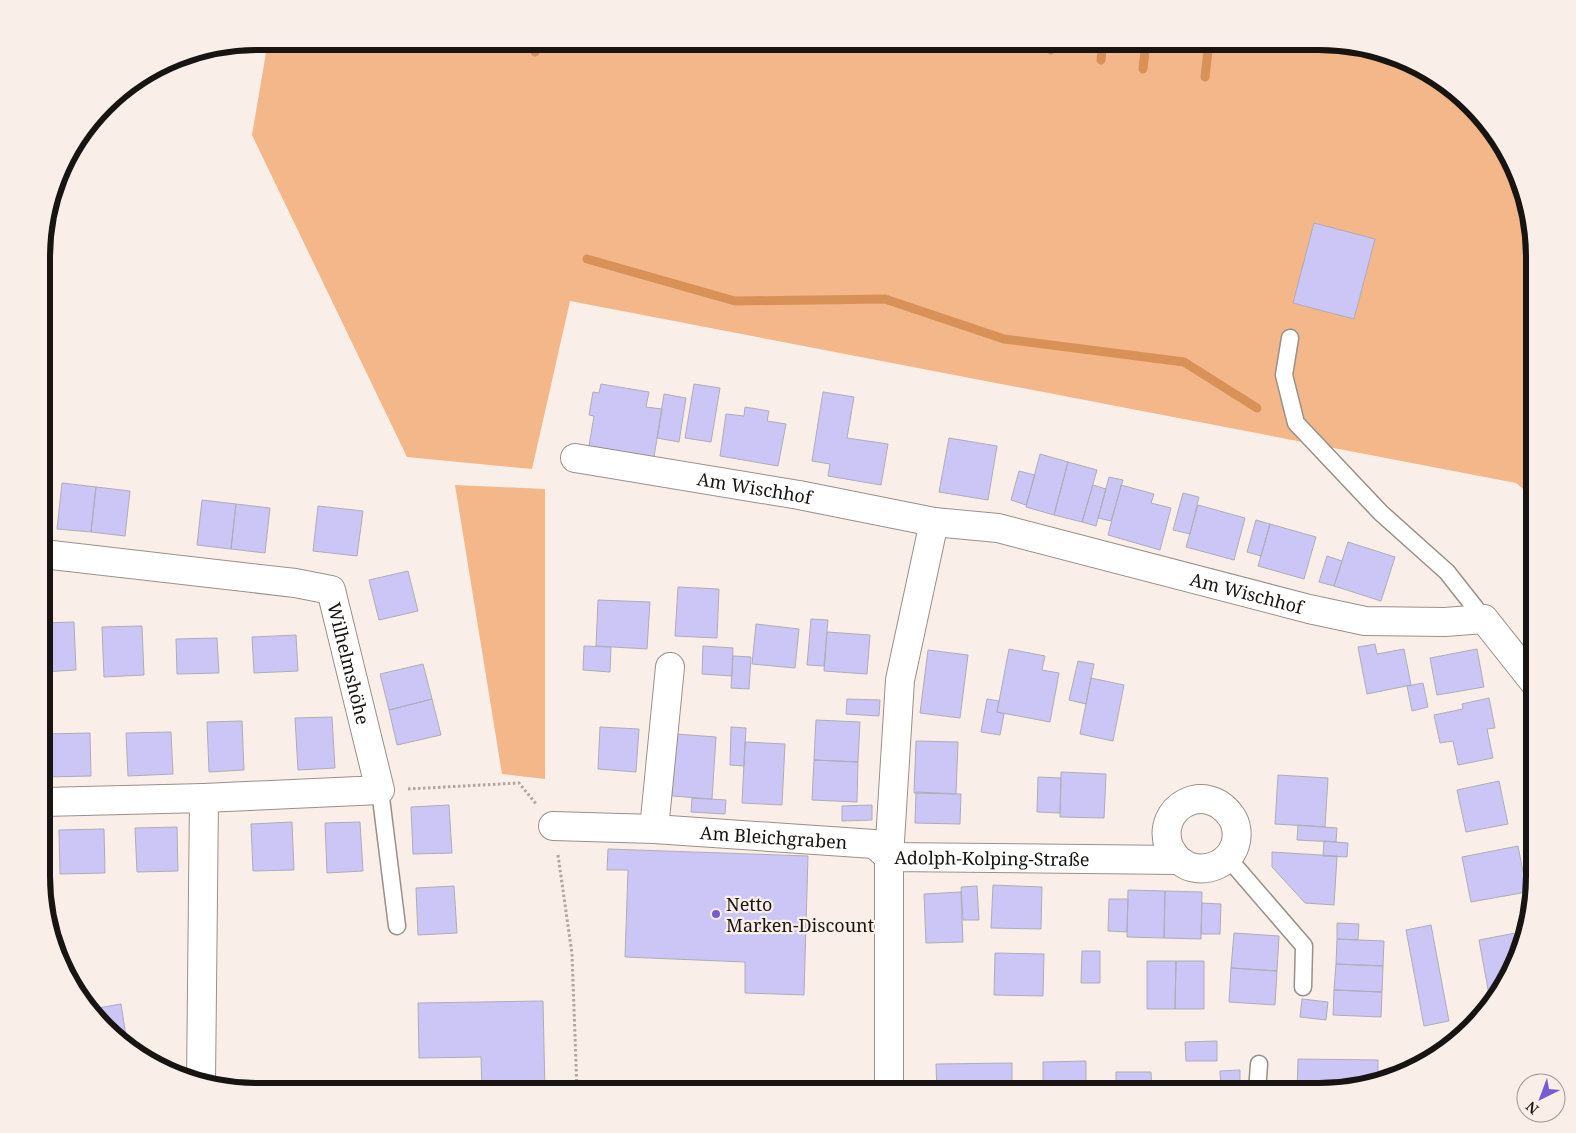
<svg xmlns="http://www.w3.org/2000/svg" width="1576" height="1133" viewBox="0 0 1576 1133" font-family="'Noto Serif',serif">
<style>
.green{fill:#f3b789}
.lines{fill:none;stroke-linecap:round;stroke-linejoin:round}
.stream{stroke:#d89258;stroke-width:9}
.building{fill:#cbc6f6;stroke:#aeadb7}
.service-casing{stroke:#999089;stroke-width:19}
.minor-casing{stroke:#999089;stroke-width:30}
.path{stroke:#aea6a0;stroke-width:3;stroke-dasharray:2.5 2.5;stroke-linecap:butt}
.service{stroke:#fff;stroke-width:16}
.minor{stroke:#fff;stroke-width:28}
.poi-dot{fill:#775bd5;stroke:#faefe8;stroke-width:2}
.labels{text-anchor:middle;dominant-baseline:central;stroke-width:4.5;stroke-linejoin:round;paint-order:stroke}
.street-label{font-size:18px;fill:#171411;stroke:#faefe8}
.poi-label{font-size:18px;fill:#171411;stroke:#faefe8;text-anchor:start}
.rim{fill:none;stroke:#171411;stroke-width:6}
</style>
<rect width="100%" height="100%" fill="#faefe8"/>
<!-- green -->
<path class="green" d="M 268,41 L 1333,42 L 1402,58 L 1451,86 L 1512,161 L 1534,243 L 1534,498 L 1516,483 L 570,301 L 532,469 L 407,457 L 252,135 Z
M 455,485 L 545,489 L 545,779 L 502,774 Z"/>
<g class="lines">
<!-- stream -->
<path class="stream" d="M 990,48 L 991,42
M 1051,50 L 1052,42
M 535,52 L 536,41
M 1101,60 L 1103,42
M 1143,69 L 1146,42
M 1205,77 L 1209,42
M 587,259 L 735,301 L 885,299 L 1004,339 L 1184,362 L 1257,408"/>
</g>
<!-- building -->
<path class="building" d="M 1314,223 L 1375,239 L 1354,319 L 1293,303 Z
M 601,384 L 649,392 L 646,407 L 662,409 L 654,457 L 589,446 L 594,416 L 589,415 L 593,392 L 599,393 Z
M 694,384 L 720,388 L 711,442 L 685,438 Z
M 823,392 L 854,397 L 847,438 L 888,444 L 881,485 L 828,476 L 830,464 L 812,461 Z
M 664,394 L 686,398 L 679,442 L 657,438 Z
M 745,407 L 769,411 L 767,421 L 786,424 L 778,466 L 720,456 L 726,414 L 744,416 Z
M 949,438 L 997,446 L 988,500 L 939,492 Z
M 1040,454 L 1068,462 L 1054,515 L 1026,507 Z
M 1068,462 L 1097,470 L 1082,522 L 1054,515 Z
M 1019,471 L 1035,475 L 1026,505 L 1011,500 Z
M 1109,477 L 1123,480 L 1111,521 L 1098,518 Z
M 62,483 L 96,487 L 91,532 L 57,529 Z
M 1093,485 L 1106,489 L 1096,526 L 1082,522 Z
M 1121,485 L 1154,494 L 1151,503 L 1171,508 L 1160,550 L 1108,535 Z
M 96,487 L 130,491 L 125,536 L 91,532 Z
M 1183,493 L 1199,497 L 1190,534 L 1173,530 Z
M 202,500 L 236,504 L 231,549 L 197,545 Z
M 236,504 L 270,508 L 265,553 L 231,549 Z
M 1198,505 L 1245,518 L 1234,560 L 1186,547 Z
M 318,506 L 363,511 L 357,556 L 313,551 Z
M 1256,520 L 1270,524 L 1261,556 L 1247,552 Z
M 1270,524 L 1316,537 L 1304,579 L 1258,566 Z
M 1348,542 L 1395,557 L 1381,601 L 1334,586 Z
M 1327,556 L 1342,561 L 1334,586 L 1319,582 Z
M 408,571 L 418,611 L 379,620 L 369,580 Z
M 678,587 L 719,589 L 717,638 L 675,636 Z
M 598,600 L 650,602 L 647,649 L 596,646 Z
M 811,619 L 828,620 L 824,666 L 807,665 Z
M 74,622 L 76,670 L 43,672 L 43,623 Z
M 756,624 L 799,629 L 795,668 L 752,664 Z
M 142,626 L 144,675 L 104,677 L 102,627 Z
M 827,632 L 870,635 L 867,674 L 824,671 Z
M 296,635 L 298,671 L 254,673 L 252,637 Z
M 217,638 L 219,673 L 177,674 L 176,639 Z
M 1375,644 L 1377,654 L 1404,649 L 1411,685 L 1367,694 L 1358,647 Z
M 584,646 L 611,647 L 610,672 L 583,670 Z
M 703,646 L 733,648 L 732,676 L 702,674 Z
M 1009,649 L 1045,656 L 1042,670 L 1059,673 L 1050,722 L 997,712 Z
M 1477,649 L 1484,687 L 1437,695 L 1430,658 Z
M 928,650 L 968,655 L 960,718 L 920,713 Z
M 733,656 L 751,657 L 749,689 L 731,688 Z
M 1078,661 L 1094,664 L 1086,704 L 1069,700 Z
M 423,664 L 432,699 L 389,710 L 380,674 Z
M 1091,678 L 1124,685 L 1113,741 L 1080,734 Z
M 1423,683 L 1428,707 L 1412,711 L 1407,686 Z
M 1489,698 L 1495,728 L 1487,729 L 1493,758 L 1458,765 L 1453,741 L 1440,743 L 1434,715 L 1463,709 L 1462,704 Z
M 432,699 L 441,735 L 397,745 L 389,710 Z
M 847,699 L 880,700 L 879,716 L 846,714 Z
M 987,699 L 999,701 L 997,712 L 1004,714 L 1000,735 L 981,732 Z
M 332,717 L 335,768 L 298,770 L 295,718 Z
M 816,720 L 860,722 L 858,762 L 814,760 Z
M 242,721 L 244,770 L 209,772 L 207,722 Z
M 600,727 L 639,729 L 636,772 L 598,769 Z
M 731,727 L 746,728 L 744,766 L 730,765 Z
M 171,732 L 173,774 L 128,776 L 126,733 Z
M 90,733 L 91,776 L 46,777 L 45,734 Z
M 676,734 L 716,737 L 712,799 L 672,796 Z
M 916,741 L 958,742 L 956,794 L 914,793 Z
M 745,742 L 785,744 L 782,805 L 742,803 Z
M 814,760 L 858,762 L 857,802 L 812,800 Z
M 1061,772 L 1106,774 L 1104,818 L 1060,817 Z
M 1278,775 L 1328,778 L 1325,827 L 1275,824 Z
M 1038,777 L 1061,778 L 1060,813 L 1037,812 Z
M 1499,781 L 1508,824 L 1466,832 L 1457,790 Z
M 916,792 L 961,794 L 960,824 L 915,823 Z
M 692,798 L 726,800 L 725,814 L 691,812 Z
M 449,805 L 452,853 L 413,854 L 411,807 Z
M 872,805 L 872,820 L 842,821 L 842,806 Z
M 292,822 L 294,870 L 253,871 L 251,824 Z
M 360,822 L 363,871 L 327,873 L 325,823 Z
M 1298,825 L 1337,828 L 1336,842 L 1297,840 Z
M 177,827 L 178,871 L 137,872 L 135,828 Z
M 104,829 L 105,873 L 60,874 L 59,830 Z
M 1324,841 L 1348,843 L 1347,857 L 1323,856 Z
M 1518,846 L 1527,892 L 1471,902 L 1462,857 Z
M 608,849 L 808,856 L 804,995 L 745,993 L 745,962 L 625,957 L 628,870 L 607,870 Z
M 1272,852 L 1337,856 L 1334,905 L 1305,903 L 1272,867 Z
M 993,885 L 1042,887 L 1041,929 L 991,928 Z
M 454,886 L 457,933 L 418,935 L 416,888 Z
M 977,886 L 979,920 L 963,920 L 961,887 Z
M 1128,890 L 1165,891 L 1164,938 L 1127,937 Z
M 1165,891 L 1202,892 L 1201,939 L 1164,938 Z
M 961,892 L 963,942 L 926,943 L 924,894 Z
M 1109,899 L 1128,899 L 1127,932 L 1108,931 Z
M 1202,903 L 1221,904 L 1220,934 L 1201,934 Z
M 1337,923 L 1359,924 L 1358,940 L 1337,939 Z
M 1431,925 L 1449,1021 L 1424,1026 L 1406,930 Z
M 1526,931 L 1523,946 L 1494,1000 L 1490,1000 L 1479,940 Z
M 1234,933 L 1279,936 L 1277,971 L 1231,968 Z
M 1337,939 L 1384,941 L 1383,966 L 1336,964 Z
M 1082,951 L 1100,951 L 1100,983 L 1081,983 Z
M 995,953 L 1044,954 L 1043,996 L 994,995 Z
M 1147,961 L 1176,961 L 1175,1009 L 1147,1009 Z
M 1176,961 L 1204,961 L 1204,1009 L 1175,1009 Z
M 1336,964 L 1383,966 L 1382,992 L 1334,990 Z
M 1231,968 L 1277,971 L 1275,1005 L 1229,1002 Z
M 1334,990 L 1382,992 L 1381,1017 L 1333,1015 Z
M 1302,999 L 1328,1002 L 1326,1020 L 1300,1017 Z
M 543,1001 L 545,1091 L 482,1091 L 481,1057 L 419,1058 L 418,1003 Z
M 121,1004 L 128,1049 L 92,1009 Z
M 1217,1041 L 1217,1061 L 1186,1061 L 1185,1042 Z
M 1298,1059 L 1378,1060 L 1378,1078 L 1320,1092 L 1297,1092 Z
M 1086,1061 L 1086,1092 L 1043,1092 L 1043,1062 Z
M 1012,1063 L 1012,1092 L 937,1092 L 936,1064 Z
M 1240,1070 L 1240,1092 L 1201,1092 L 1201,1089 L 1221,1089 L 1220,1071 Z
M 1116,1072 L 1151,1072 L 1152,1092 L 1116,1092 Z"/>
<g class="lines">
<defs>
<path id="service" d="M 1290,338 L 1284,375 L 1296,423 L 1381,513 L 1447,572 L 1484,619
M 380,790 L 397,926
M 1228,858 L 1304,946 L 1303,987
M 1257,1092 L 1259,1064"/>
<g id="minor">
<path id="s1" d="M 575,458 L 799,495 L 934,522 L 998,528 L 1309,609 L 1365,621 L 1445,622 L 1484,619 L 1534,682"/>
<path id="s2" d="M 43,554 L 295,583 L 331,590 L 380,790 L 204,798"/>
<path d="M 43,802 L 204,798 L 201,1083"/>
<path id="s3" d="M 553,826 L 654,829 L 874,844 L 889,857"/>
<path d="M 654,829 L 670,667"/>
<path d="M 889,857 L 900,680 L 934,522"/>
<path id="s4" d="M 889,1092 L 889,857 L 1178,860 C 1182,862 1186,866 1191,867 C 1209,872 1229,863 1235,845 C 1238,836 1237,824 1231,816 C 1206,780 1155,807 1169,847 C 1171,851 1175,856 1178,860"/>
</g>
</defs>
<!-- service casing -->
<use href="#service" class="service-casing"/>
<!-- minor casing -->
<use href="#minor" class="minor-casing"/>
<!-- path -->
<path class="path" d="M 408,789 L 519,783 L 537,805
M 558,855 L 572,954 L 577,1091"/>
<!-- service -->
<use href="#service" class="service"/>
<!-- minor -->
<use href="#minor" class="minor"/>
</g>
<!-- markers -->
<circle class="poi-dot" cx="716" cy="914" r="5"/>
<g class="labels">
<!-- street labels -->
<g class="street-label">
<text stroke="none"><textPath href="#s1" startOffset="182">Am Wischhof</textPath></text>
<text stroke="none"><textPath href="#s1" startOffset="686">Am Wischhof</textPath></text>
<text stroke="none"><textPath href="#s2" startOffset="366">Wilhelmshöhe</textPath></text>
<text stroke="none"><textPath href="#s3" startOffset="221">Am Bleichgraben</textPath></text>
<text stroke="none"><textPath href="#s4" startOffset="338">Adolph-Kolping-Straße</textPath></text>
</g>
<!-- poi labels -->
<g class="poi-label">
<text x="726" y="904">Netto<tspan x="726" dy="21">Marken-Discount</tspan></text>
</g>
</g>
<!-- crop -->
<path d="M0 0H1576V1133H0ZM257 50H1319A207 207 0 0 1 1526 257V876A207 207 0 0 1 1319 1083H257A207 207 0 0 1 50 876V257A207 207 0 0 1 257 50Z" fill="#faefe8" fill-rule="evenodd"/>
<path class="rim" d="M257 50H1319A207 207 0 0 1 1526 257V876A207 207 0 0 1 1319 1083H257A207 207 0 0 1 50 876V257A207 207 0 0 1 257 50Z"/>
<!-- north arrow -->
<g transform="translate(1541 1098) rotate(222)"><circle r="24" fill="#faefe8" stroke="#9f9792"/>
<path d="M0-4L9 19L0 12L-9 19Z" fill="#775bd5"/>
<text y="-8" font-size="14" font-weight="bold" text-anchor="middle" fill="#171411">N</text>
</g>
</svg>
